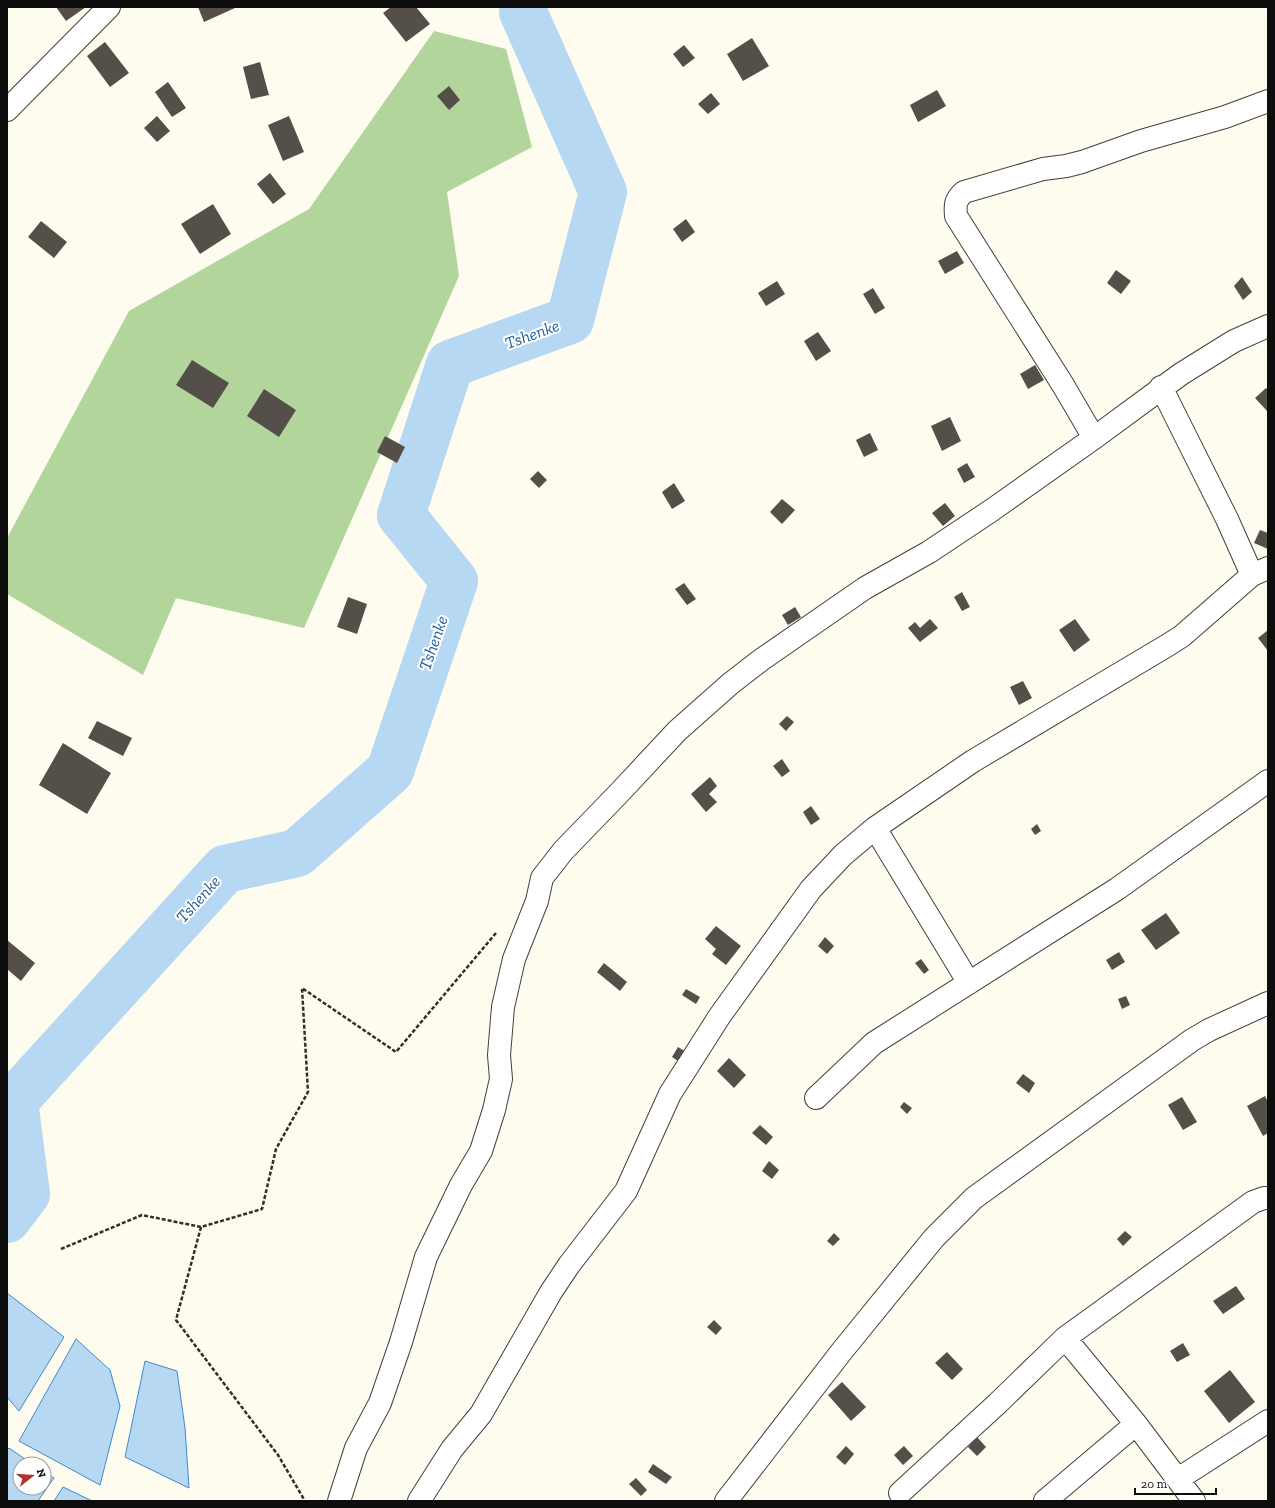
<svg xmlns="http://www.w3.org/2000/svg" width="1275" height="1508" viewBox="0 0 1275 1508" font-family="'Zilla Slab',serif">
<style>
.forest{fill:#b2d59b}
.water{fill:#b7d8f2;stroke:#4389c4}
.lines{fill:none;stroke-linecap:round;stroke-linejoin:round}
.river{stroke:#b7d8f2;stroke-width:48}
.building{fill:#554f4a}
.minor-casing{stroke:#404040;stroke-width:24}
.path{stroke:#2f2f2f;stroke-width:2.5;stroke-dasharray:4 2;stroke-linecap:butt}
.minor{stroke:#fff;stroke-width:22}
.labels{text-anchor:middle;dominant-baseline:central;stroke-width:4;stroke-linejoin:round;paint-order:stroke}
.water-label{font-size:17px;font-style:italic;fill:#1f5b96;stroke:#fff}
</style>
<rect width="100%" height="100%" fill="#fefcef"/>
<!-- forest -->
<path class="forest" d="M 434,31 L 506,49 L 532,147 L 447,192 L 459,276 L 304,628 L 176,598 L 143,675 L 7,594 L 7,538 L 129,311 L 309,209 Z"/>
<!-- water -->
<path class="water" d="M 7,1293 L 64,1337 L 19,1411 L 7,1397 Z
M 76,1339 L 110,1370 L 120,1406 L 100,1485 L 19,1441 Z
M 145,1361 L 177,1371 L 185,1428 L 189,1488 L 125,1457 Z
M 9,1448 L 32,1464 L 20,1464 L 20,1488 L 44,1488 L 44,1472 L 54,1478 L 38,1501 L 7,1501 L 7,1450 Z
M 63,1487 L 92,1501 L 54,1501 Z"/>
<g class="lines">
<!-- river -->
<path class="river" d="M 7,1219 L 26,1194 L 14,1101 L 225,869 L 297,853 L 390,771 L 454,581 L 401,515 L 450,364 L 570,320 L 603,192 L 523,12 L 524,7"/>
</g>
<!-- building -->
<path class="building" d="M 56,7 L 86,7 L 66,21 Z
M 198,7 L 234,7 L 235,8 L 204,22 Z
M 391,7 L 416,7 L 430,24 L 406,42 L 383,13 Z
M 752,38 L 769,66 L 743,81 L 727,54 Z
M 105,42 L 129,73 L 110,87 L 87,56 Z
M 684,45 L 695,58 L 683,67 L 673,54 Z
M 260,62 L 269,95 L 251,99 L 243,67 Z
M 168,82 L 186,108 L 172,117 L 155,92 Z
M 449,86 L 460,100 L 449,110 L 437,96 Z
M 937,90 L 946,106 L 918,122 L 910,105 Z
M 711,93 L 720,104 L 708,114 L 698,104 Z
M 157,116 L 170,131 L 157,142 L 144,128 Z
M 289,116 L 304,152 L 283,161 L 268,125 Z
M 270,173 L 286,194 L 273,204 L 257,184 Z
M 213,204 L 231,234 L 200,254 L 181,224 Z
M 686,219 L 695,232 L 682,242 L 673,229 Z
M 41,221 L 67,242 L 54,258 L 28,237 Z
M 957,251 L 964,263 L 945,274 L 938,261 Z
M 1116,270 L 1131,281 L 1121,294 L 1107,283 Z
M 1242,277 L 1252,292 L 1243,300 L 1234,286 Z
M 777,281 L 785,294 L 766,306 L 758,293 Z
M 873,288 L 885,308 L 875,314 L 863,294 Z
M 818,332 L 831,351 L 816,361 L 804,341 Z
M 192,360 L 229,383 L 213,408 L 176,385 Z
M 1035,365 L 1044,380 L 1028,389 L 1020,374 Z
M 1266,388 L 1268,390 L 1268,410 L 1267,411 L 1255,398 Z
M 264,389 L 296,410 L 279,437 L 247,416 Z
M 950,417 L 961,441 L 942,451 L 931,426 Z
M 870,433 L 878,450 L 864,457 L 856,440 Z
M 385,436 L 405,447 L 397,463 L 377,452 Z
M 967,463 L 975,477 L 964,483 L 957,469 Z
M 538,471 L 547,480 L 539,488 L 530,479 Z
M 674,483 L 685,501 L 672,509 L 662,492 Z
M 782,499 L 795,510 L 782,524 L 770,512 Z
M 945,503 L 955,516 L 943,526 L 932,513 Z
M 1260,530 L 1268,533 L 1268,549 L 1254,543 Z
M 684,583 L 696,599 L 687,605 L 675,589 Z
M 962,592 L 970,607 L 962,611 L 954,597 Z
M 348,597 L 367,604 L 357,634 L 337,627 Z
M 795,607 L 801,617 L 788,625 L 782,615 Z
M 930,619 L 938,628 L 920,642 L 908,628 L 915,622 L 920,628 Z
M 1075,619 L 1090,640 L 1074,652 L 1059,630 Z
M 1268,630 L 1268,651 L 1258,638 Z
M 1023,681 L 1032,698 L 1019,705 L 1010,687 Z
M 787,716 L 794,722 L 786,731 L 779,724 Z
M 97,721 L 132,738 L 123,756 L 88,738 Z
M 63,743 L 111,773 L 87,814 L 39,785 Z
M 782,759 L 790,771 L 782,777 L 773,766 Z
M 710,777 L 717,786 L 709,794 L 717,802 L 706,812 L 691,794 Z
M 811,806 L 820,819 L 811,825 L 803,812 Z
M 1037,824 L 1041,831 L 1035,835 L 1031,829 Z
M 1166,913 L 1180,933 L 1156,950 L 1141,930 Z
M 716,926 L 741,946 L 726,965 L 712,954 L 716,949 L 705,939 Z
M 825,937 L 834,946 L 827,954 L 818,946 Z
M 7,940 L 35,963 L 21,981 L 7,969 Z
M 1119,952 L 1125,962 L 1112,970 L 1106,960 Z
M 921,959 L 929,970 L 924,974 L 915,963 Z
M 604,963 L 627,982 L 620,991 L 597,972 Z
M 686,989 L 700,997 L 696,1004 L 682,995 Z
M 1126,996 L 1130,1005 L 1122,1009 L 1118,999 Z
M 678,1047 L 691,1055 L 684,1065 L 672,1057 Z
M 729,1058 L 746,1075 L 734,1088 L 717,1071 Z
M 1023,1074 L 1035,1083 L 1029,1093 L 1016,1083 Z
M 1265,1096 L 1268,1102 L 1268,1133 L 1263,1136 L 1247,1106 Z
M 1182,1097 L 1197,1122 L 1183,1130 L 1168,1105 Z
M 904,1102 L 912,1108 L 907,1114 L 900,1107 Z
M 760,1125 L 773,1137 L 766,1145 L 752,1133 Z
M 769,1161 L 779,1170 L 772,1179 L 762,1171 Z
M 1125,1231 L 1132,1237 L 1123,1246 L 1117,1239 Z
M 834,1233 L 840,1239 L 833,1246 L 827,1241 Z
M 1236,1286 L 1245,1299 L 1223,1314 L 1213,1301 Z
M 714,1320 L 722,1328 L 716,1335 L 707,1327 Z
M 1183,1343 L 1190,1355 L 1177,1362 L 1170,1351 Z
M 947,1352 L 963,1369 L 952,1380 L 935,1363 Z
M 1230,1370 L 1255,1402 L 1229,1423 L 1204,1391 Z
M 842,1382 L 866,1407 L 851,1421 L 828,1395 Z
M 977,1437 L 986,1447 L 977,1456 L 968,1447 Z
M 846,1446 L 854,1454 L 845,1465 L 836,1457 Z
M 904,1446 L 913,1456 L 903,1465 L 894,1455 Z
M 653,1464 L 672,1477 L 666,1484 L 648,1472 Z
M 636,1478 L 647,1490 L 641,1496 L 629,1484 Z"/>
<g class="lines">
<defs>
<path id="minor" d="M 7,110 L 109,7
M 1161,387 L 1227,519 L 1252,575
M 1094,438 L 1063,385 L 956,216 C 955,205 955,200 964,192 L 1043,169 L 1066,166 L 1082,162 L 1141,141 L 1225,117 L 1268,101
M 875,828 L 969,983
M 816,1098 L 874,1043 L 1117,889 L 1268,781
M 1178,1479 L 1268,1421
M 900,1493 L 998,1403 L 1065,1338
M 339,1501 L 356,1448 L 380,1403 L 401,1342 L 426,1257 L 461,1185 L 481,1151 L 494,1110 L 501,1079 L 499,1055 L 503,1007 L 514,959 L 537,901 L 542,878 L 563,851 L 621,791 L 677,731 L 730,684 L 761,660 L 865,588 L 929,552 L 992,510 L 1094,438 L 1181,374 L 1234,341 L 1268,326
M 419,1501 L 452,1449 L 481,1414 L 551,1292 L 569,1265 L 626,1191 L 670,1094 L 719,1017 L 811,889 L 843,855 L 875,828 L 973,761 L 1168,645 L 1182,636 L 1252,575 L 1268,568
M 726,1501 L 842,1351 L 934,1238 L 974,1198 L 1192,1040 L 1209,1030 L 1268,1003
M 1045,1501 L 1136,1424
M 1194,1501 L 1136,1424 L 1065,1338 L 1253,1202 L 1264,1198 L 1268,1198"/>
</defs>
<!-- minor casing -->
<use href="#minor" class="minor-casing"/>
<!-- path -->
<path class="path" d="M 201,1227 L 176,1320 L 278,1455 L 305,1501
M 61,1249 L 142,1215 L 201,1227 L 262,1209 L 276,1149 L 308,1092 L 302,988 L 396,1052 L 496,933"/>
<!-- minor -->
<use href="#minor" class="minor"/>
</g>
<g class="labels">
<!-- water labels -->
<g class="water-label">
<text transform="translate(532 334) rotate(-20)">Tshenke</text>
<text transform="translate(433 643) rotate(-71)">Tshenke</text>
<text transform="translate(198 899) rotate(-48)">Tshenke</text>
</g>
</g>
<!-- border -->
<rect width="1275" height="1508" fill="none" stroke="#0d0d0d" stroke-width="16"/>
<!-- north arrow -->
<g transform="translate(32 1476) rotate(73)"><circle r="19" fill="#ffffff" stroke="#9e9e9e"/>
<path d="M0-3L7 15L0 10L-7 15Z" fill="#b3302f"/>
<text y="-6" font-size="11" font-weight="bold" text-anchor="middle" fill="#0d0d0d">N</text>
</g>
<!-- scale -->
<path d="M1135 1488v6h81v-6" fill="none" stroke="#0d0d0d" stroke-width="2"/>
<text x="1141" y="1488" font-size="12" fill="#0d0d0d" stroke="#ffffff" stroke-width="3" paint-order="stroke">20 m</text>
</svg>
